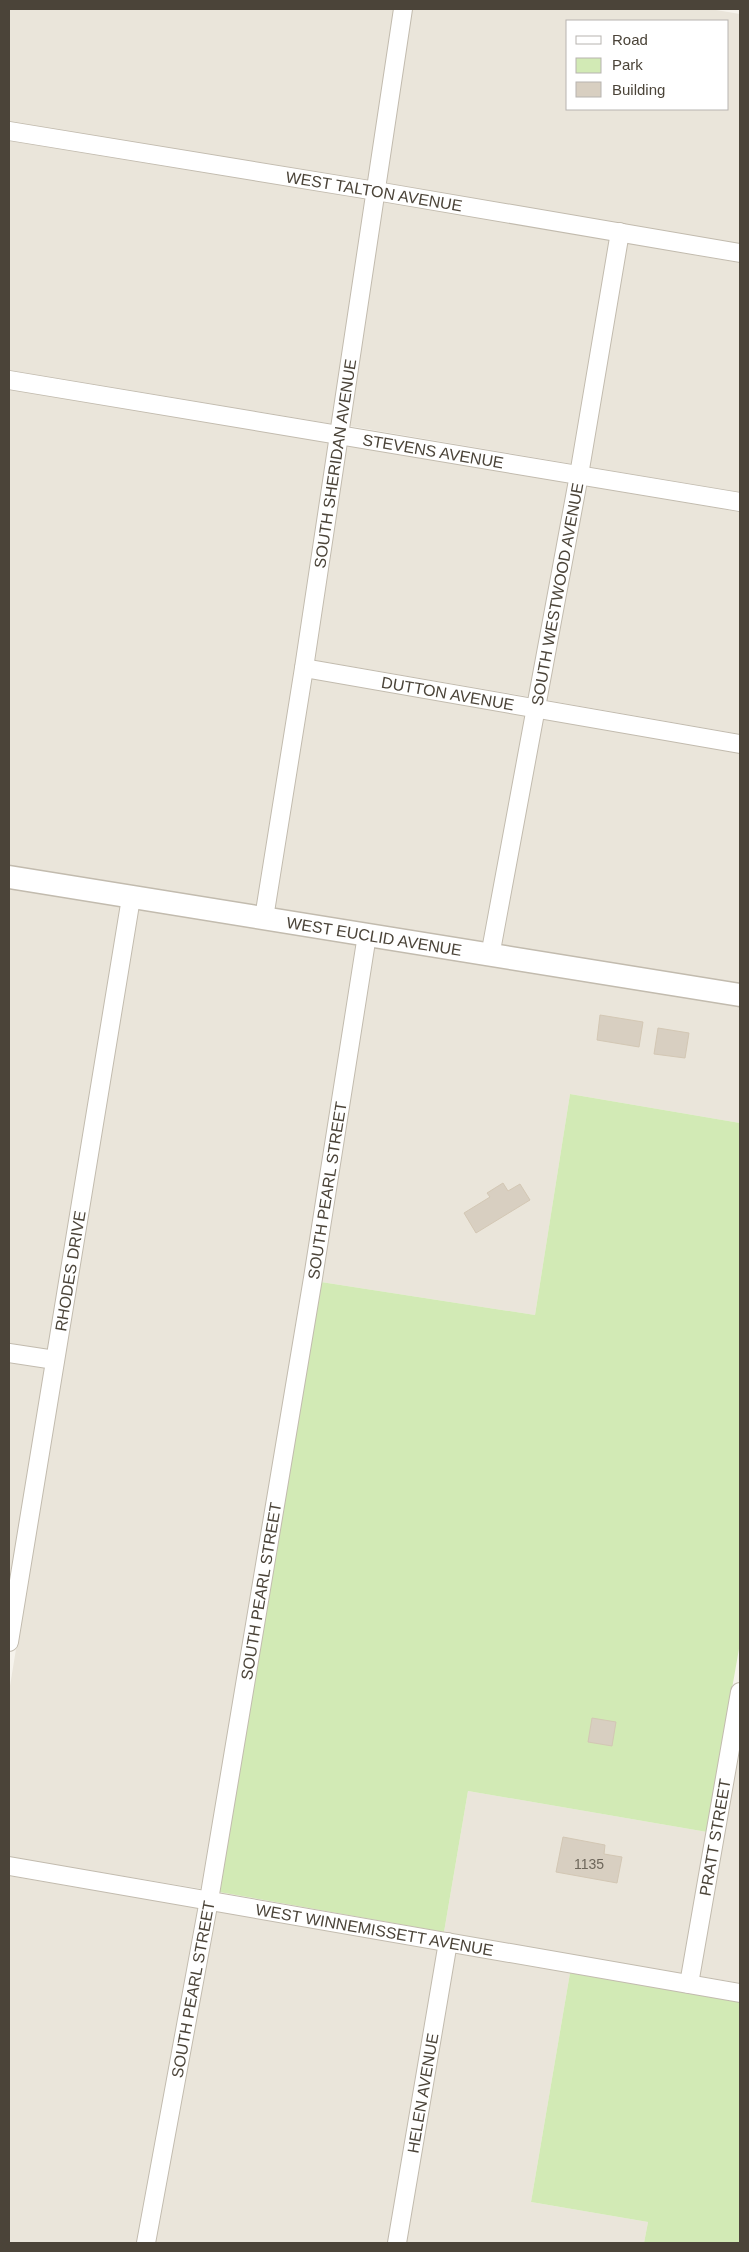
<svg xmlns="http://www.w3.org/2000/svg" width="749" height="2252" viewBox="0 0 749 2252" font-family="Helvetica,sans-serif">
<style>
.residential{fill:#eae5da;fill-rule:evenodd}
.green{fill:#d2eab5}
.building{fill:#d8cfc1;stroke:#d3c7b4}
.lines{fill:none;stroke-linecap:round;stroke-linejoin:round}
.minor-casing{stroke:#c2bbae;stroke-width:20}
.tertiary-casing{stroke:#c2bbae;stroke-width:25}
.minor{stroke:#fff;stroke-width:18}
.tertiary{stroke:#fff;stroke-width:22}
.labels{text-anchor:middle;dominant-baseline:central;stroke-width:5;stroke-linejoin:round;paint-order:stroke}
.number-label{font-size:14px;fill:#6e675b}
.street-label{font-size:16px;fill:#4b4439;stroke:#fff}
</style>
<rect width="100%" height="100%" fill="#f6f3ec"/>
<!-- residential -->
<path class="residential" d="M 9,9 L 395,9 L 370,180 L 9,122 Z
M 412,9 L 710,9 L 740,14 L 740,244 L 386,183 ZM 568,21 L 728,21 L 728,109 L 568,109 Z
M 9,141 L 367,199 L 333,424 L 9,370 Z
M 383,201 L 610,240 L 573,464 L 349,426 Z
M 626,243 L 740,263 L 740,492 L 589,467 Z
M 9,389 L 330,442 L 258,907 L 9,868 Z
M 347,445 L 570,483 L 530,697 L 314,660 Z
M 586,486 L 740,512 L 740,734 L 546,700 Z
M 311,678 L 526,716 L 484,945 L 274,910 Z
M 543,719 L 740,753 L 740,987 L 500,948 Z
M 9,887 L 121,906 L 49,1350 L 9,1343 Z
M 137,909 L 357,943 L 305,1277 L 202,1889 L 9,1857 L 9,1692 Z
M 374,946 L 740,1006 L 740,1123 L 570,1094 L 535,1315 L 321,1282 Z
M 9,1363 L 46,1368 L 9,1592 Z
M 740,1740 L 740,1983 L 699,1976 Z
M 468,1791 L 707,1832 L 683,1974 L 444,1932 Z
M 9,1876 L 199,1908 L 138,2243 L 9,2243 Z
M 215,1910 L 438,1950 L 389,2243 L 155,2243 Z
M 454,1953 L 570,1973 L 531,2202 L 648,2222 L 644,2243 L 406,2243 Z"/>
<!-- green -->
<path class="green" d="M 570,1094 L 740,1123 L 740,1643 L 707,1832 L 468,1791 L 444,1932 L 219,1892 L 321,1282 L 535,1315 Z
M 570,1973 L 740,2002 L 740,2243 L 644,2243 L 648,2222 L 531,2202 Z"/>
<!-- building -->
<path class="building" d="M 600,1015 L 643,1022 L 639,1047 L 597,1040 Z
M 658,1028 L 689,1033 L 685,1058 L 654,1054 Z
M 503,1183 L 508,1191 L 520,1184 L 530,1200 L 476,1233 L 464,1213 L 490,1197 L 487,1193 Z
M 592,1718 L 616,1722 L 612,1746 L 588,1742 Z
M 563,1837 L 605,1845 L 604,1854 L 622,1857 L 617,1883 L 556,1872 Z"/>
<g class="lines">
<defs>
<g id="minor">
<path id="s1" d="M 9,131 L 376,191 L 740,253"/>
<path id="s2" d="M 9,380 L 740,502"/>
<path id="s3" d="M 304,668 L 740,744"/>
<path id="s4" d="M 264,918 L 304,668 L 403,9"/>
<path id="s5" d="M 490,956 L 579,475 L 620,232"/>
<path d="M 9,1353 L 55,1360"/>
<path id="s6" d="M 9,1642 L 131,898"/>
<path id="s7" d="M 9,1866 L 740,1993"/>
<path id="s8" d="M 689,1984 L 740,1692"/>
<path id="s9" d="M 146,2243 L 209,1900 L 313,1278 L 367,935"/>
<path id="s10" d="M 397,2243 L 448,1942"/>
</g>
<g id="tertiary">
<path id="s11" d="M 9,877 L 740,995"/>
</g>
</defs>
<!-- minor casing -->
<use href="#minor" class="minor-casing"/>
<!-- tertiary casing -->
<use href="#tertiary" class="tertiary-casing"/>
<!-- minor -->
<use href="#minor" class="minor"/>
<!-- tertiary -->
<use href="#tertiary" class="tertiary"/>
</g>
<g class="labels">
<!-- number labels -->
<g class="number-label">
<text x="589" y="1864">1135</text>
</g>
<!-- street labels -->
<g class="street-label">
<text stroke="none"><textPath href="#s1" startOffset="370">WEST TALTON AVENUE</textPath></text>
<text stroke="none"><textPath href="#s2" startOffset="430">STEVENS AVENUE</textPath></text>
<text stroke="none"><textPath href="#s4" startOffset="460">SOUTH SHERIDAN AVENUE</textPath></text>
<text stroke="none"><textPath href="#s5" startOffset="368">SOUTH WESTWOOD AVENUE</textPath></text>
<text stroke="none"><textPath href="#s3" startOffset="146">DUTTON AVENUE</textPath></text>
<text stroke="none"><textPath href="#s11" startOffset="370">WEST EUCLID AVENUE</textPath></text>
<text stroke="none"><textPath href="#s9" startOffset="1068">SOUTH PEARL STREET</textPath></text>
<text stroke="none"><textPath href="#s6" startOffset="376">RHODES DRIVE</textPath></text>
<text stroke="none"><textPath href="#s9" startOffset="662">SOUTH PEARL STREET</textPath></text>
<text stroke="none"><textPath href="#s8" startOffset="149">PRATT STREET</textPath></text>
<text stroke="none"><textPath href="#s7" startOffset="371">WEST WINNEMISSETT AVENUE</textPath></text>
<text stroke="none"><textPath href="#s9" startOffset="258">SOUTH PEARL STREET</textPath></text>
<text stroke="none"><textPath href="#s10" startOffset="152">HELEN AVENUE</textPath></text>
</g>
</g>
<!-- border -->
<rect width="749" height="2252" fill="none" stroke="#4b4439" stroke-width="20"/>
<!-- legend -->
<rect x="566" y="20" width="162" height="90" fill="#ffffff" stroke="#b7b4b0"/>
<rect x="576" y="36" width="25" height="8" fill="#ffffff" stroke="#b7b4b0"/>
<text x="612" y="45" font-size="15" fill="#4b4439">Road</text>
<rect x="576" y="58" width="25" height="15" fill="#d2eab5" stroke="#b7b4b0"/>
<text x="612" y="70" font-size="15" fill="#4b4439">Park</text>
<rect x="576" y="82" width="25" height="15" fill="#d8cfc1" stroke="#b7b4b0"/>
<text x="612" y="95" font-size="15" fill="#4b4439">Building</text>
</svg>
